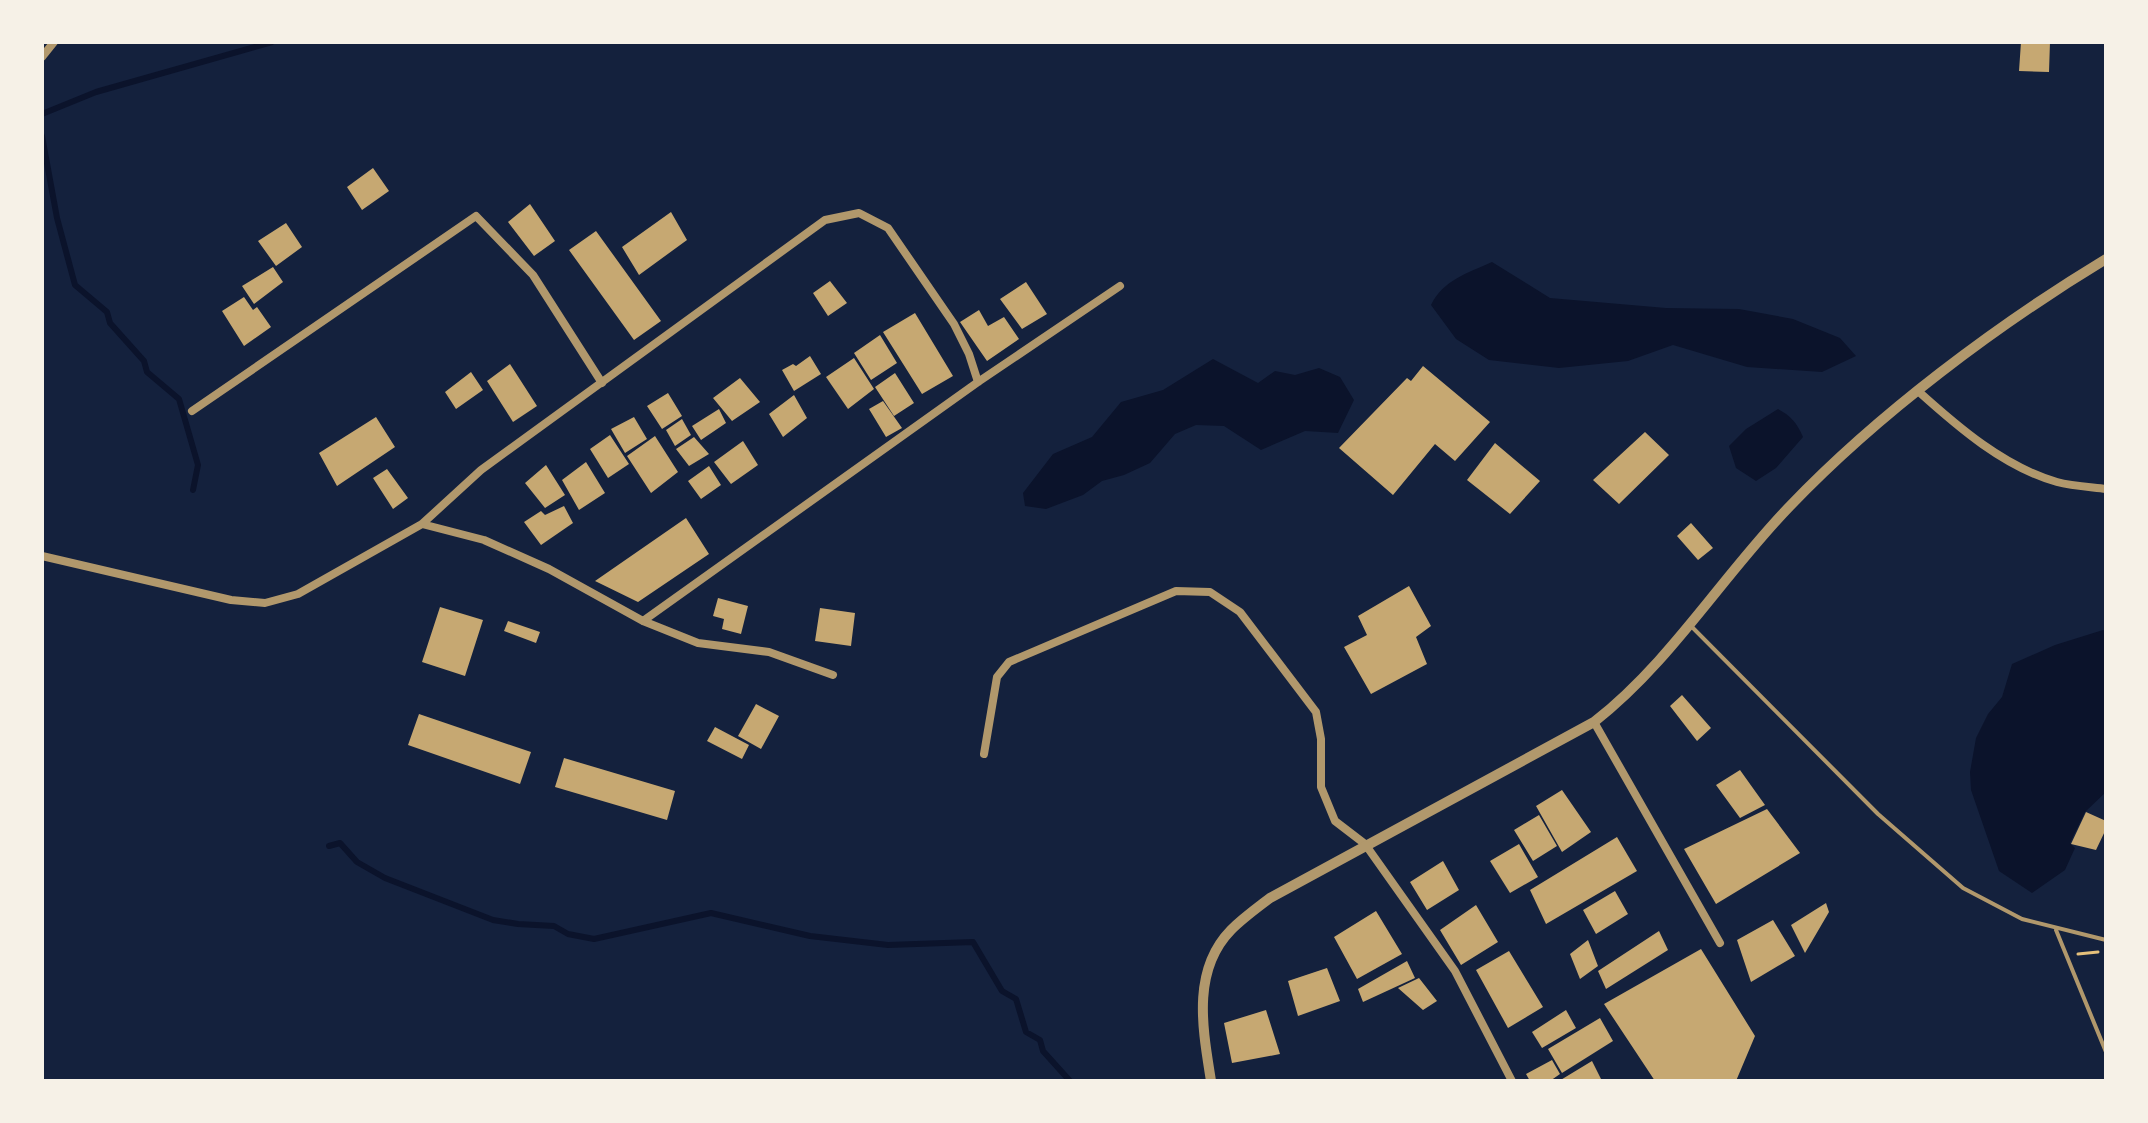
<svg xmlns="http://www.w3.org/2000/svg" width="2148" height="1123" viewBox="0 0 2148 1123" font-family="'Sofia Sans Condensed',sans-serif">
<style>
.water{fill:#0b132b}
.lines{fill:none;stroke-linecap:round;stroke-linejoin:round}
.stream{stroke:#0b132b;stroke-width:6}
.building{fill:#c6a872}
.path{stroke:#e5c07b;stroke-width:3}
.service{stroke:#b1986c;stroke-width:4}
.minor{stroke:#b1986c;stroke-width:8}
.tertiary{stroke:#b1986c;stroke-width:10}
</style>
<rect width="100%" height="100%" fill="#14213d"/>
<!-- water -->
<path class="water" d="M 1492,262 L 1550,298 L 1666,308 L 1739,309 L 1793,319 L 1840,338 L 1856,356 L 1822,372 L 1747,367 L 1673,345 L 1628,361 L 1559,368 L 1489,360 L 1456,339 L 1431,305 C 1443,280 1468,273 1492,262 Z
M 1213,359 L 1258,383 L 1275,371 L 1295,375 L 1319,368 L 1340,377 L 1354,400 L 1338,433 L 1305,431 L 1261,450 L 1224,426 L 1196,425 L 1175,434 L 1150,463 L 1124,475 L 1102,481 L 1083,495 L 1046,509 L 1025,506 L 1023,493 L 1053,454 L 1092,437 L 1121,402 L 1163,390 Z
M 1778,409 C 1791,416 1797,423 1803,437 L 1776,468 L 1756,481 L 1736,468 L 1729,446 L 1746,429 Z
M 2103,630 L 2106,632 L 2106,792 L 2085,812 L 2070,843 L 2075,848 L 2065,870 L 2032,893 L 1999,871 L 1971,790 L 1970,772 L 1976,738 L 1988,714 L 2002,697 L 2012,664 L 2055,645 Z"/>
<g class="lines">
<!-- stream -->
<path class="stream" d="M 42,114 L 96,92 L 272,42
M 42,136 L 57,218 L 75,285 L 107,312 L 110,323 L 144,361 L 147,372 L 179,399 L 198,465 L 193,490
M 329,846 L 340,843 L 357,862 L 385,878 L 493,920 L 518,924 L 554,926 L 568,934 L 594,939 L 711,913 L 810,936 L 888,945 L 973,942 L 1002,991 L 1016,999 L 1026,1032 L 1040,1040 L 1043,1051 L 1070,1081"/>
</g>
<!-- building -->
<path class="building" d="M 2021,42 L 2050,42 L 2049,72 L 2019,71 Z
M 373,168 L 389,191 L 362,210 L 347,187 Z
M 530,204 L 555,241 L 534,256 L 508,222 Z
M 671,212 L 687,240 L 639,275 L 622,247 Z
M 286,223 L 302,247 L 276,266 L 258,241 Z
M 596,231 L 661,321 L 634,340 L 569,250 Z
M 273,267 L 283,282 L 254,304 L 242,286 Z
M 830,281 L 847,303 L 828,316 L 813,293 Z
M 1026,282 L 1047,314 L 1022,329 L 1000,299 Z
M 244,297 L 253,310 L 257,307 L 271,327 L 244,346 L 222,311 Z
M 979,310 L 988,326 L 1004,317 L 1019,339 L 987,361 L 960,322 Z
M 915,313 L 953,376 L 922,394 L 883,332 Z
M 880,335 L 897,363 L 871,380 L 854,353 Z
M 810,356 L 821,374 L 794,391 L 782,370 L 793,364 L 796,366 Z
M 854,358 L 874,389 L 848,409 L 826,377 Z
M 510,364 L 537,406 L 513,422 L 487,381 Z
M 1423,366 L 1490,422 L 1455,461 L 1435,444 L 1393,495 L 1339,448 L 1407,378 L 1411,381 Z
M 471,372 L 483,390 L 456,409 L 445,392 Z
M 895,373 L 914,403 L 894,416 L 875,387 Z
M 740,378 L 760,402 L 732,421 L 713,398 Z
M 668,393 L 682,416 L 662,429 L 647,406 Z
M 794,395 L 807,418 L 783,437 L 769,414 Z
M 883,401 L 902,428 L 886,437 L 869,409 Z
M 719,409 L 726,423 L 701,440 L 692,426 Z
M 376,417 L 395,447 L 337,486 L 319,453 Z
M 634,417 L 647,439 L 625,453 L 611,429 Z
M 682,419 L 691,435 L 675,446 L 666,430 Z
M 1645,432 L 1669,455 L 1619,504 L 1593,480 Z
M 610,435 L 629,464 L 608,478 L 590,449 Z
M 655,436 L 678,472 L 651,493 L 627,456 Z
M 694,437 L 709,454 L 689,466 L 676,449 Z
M 743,441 L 758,465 L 731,484 L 714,462 Z
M 1495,443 L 1540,481 L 1510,514 L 1467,480 Z
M 586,462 L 605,493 L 579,510 L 562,480 Z
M 546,465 L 565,495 L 545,508 L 525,483 Z
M 709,466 L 721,485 L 701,499 L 688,481 Z
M 387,469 L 408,498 L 393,509 L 373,478 Z
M 564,506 L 573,523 L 541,545 L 524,522 L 541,511 L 545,515 Z
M 686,518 L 709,554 L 638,602 L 595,581 Z
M 1691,523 L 1713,548 L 1698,560 L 1677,536 Z
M 1409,586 L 1431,626 L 1416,637 L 1427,664 L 1371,694 L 1344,647 L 1367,635 L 1358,616 Z
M 718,598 L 748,606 L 741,634 L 722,629 L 724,619 L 713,616 Z
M 440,607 L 483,620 L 465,676 L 422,662 Z
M 820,608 L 855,613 L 851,646 L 815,641 Z
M 508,621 L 540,632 L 536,643 L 504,631 Z
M 1682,695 L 1711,728 L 1697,741 L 1670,706 Z
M 756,704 L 779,716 L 761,749 L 738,736 Z
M 419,714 L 531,752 L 520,784 L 408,745 Z
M 715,727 L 749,745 L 742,759 L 707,741 Z
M 564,758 L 675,791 L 667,820 L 555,787 Z
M 1740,770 L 1765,805 L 1740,818 L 1716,785 Z
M 1562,790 L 1591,832 L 1562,852 L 1536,806 Z
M 1767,809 L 1800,853 L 1716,904 L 1684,849 Z
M 2086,812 L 2106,821 L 2106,829 L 2096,850 L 2071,844 Z
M 1539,815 L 1557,846 L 1533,861 L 1514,830 Z
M 1617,837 L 1637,871 L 1546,924 L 1530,890 Z
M 1519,844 L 1538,877 L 1510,893 L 1490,861 Z
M 1443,861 L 1459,890 L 1427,910 L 1410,882 Z
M 1615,891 L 1628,914 L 1596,934 L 1583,910 Z
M 1826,903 L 1829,912 L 1805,953 L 1791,925 Z
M 1476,905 L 1498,942 L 1461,965 L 1440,930 Z
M 1376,911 L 1402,954 L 1357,979 L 1334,937 Z
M 1773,920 L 1795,956 L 1751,982 L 1737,940 Z
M 1659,931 L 1668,950 L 1606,989 L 1598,971 Z
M 1588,940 L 1598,966 L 1580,979 L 1570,954 Z
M 1701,949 L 1755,1036 L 1736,1081 L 1655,1081 L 1604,1004 Z
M 1509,951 L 1543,1007 L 1508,1028 L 1476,970 Z
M 1407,961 L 1415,978 L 1363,1002 L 1358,989 Z
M 1327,968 L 1340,1001 L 1298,1016 L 1288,981 Z
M 1419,978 L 1437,1001 L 1423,1010 L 1398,988 Z
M 1266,1010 L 1280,1054 L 1232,1063 L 1224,1023 Z
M 1566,1010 L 1576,1028 L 1542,1048 L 1532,1032 Z
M 1600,1018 L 1613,1041 L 1562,1073 L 1548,1049 Z
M 1552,1060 L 1560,1074 L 1550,1081 L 1530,1081 L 1526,1074 Z
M 1592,1061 L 1602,1081 L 1559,1081 Z"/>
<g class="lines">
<!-- path -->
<path class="path" d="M 2078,954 L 2098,952"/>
<!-- service -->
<path class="service" d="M 1690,625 L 1878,814 L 1963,888 L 2022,919 L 2106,940
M 2056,930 L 2106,1052"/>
<!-- minor -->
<path class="minor" d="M 42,57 L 54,42
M 1918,391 C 1958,427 2004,467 2057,482 C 2072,486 2090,487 2106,489
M 192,411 L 476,216 L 533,275 L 602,383
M 422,524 L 484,540 L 549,569 L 643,621 L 698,643 L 769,652 L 833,675
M 42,556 L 231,600 L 265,603 L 298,594 L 422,524 L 481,470 L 825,220 L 859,213 L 888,228 L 954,324 L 969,354 L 978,382
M 643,621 L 978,382 L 1120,286
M 1594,722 L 1720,943
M 984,754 L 997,677 L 1009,662 L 1176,591 L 1210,592 L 1240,612 L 1316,712 L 1321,739 L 1321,787 L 1335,821 L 1365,844 L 1455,971 L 1512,1081"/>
<!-- tertiary -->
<path class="tertiary" d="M 1211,1081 C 1203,1030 1191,971 1231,930 C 1243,918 1257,908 1270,898 L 1594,722 C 1670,663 1723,575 1790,506 C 1878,414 1997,325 2106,259"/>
</g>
<!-- border -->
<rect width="2148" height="1123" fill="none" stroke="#f6f1e7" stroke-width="88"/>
</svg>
